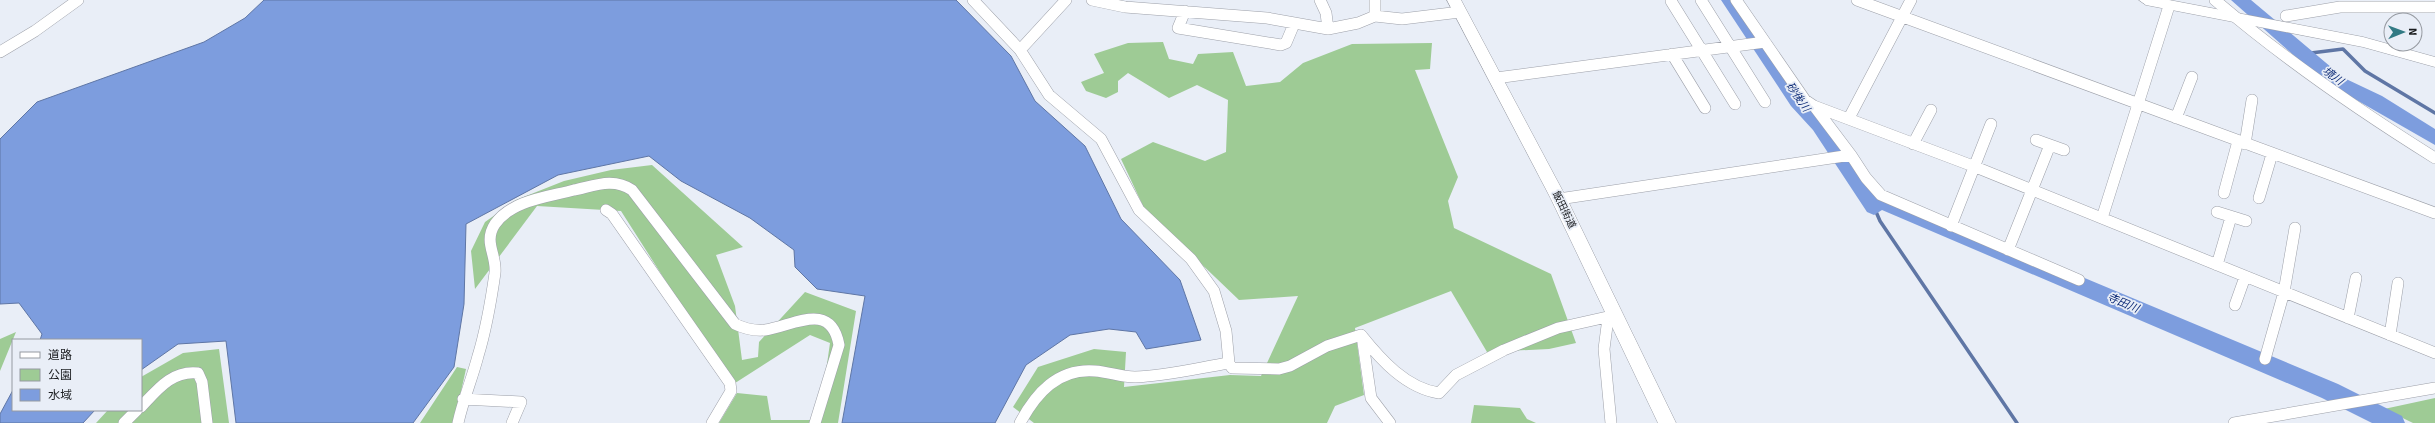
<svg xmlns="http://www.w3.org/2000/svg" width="2435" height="423" viewBox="0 0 2435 423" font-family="Signika,'Noto Sans JP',sans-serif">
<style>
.green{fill:#9ecb95}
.water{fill:#7d9dde;stroke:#5f76a5}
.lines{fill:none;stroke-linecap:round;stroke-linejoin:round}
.stream{stroke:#5f76a5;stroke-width:3.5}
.river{fill:#7d9dde;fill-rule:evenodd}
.street-casing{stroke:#9da0a9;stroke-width:12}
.secondary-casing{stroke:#9da0a9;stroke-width:1}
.street{stroke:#fff;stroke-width:11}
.secondary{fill:#fff;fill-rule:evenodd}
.labels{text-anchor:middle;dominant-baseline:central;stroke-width:3.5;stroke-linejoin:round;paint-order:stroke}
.street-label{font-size:10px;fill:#1a1c1f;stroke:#e9eef7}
.water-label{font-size:11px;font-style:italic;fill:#102e78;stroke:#e9eef7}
</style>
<rect width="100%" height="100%" fill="#e9eef7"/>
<!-- green -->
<path class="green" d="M 1163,42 L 1169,59 L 1193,64 L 1198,54 L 1233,52 L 1246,86 L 1280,82 L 1303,63 L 1352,44 L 1432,43 L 1430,69 L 1415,70 L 1458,177 L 1448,201 L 1454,228 L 1551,274 L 1576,343 L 1549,349 L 1487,352 L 1451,291 L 1355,328 L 1364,395 L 1335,406 L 1327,423 L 1034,423 L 1013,407 L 1038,367 L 1094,349 L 1126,352 L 1124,387 L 1230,375 L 1261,376 L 1298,296 L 1239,300 L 1145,210 L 1121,159 L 1153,142 L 1205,161 L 1226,152 L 1228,100 L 1197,85 L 1169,98 L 1128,73 L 1118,81 L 1118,92 L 1106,98 L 1086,91 L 1081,82 L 1104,73 L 1094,54 L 1128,43 Z
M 652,165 L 743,247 L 716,255 L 735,306 L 742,360 L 758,357 L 759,342 L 805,292 L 856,311 L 838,423 L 719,423 L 737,393 L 767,396 L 771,420 L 819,420 L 830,343 L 810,335 L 732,385 L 621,211 L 537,206 L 475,289 L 471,251 L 485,222 L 516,200 L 564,181 L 611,170 Z
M 16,332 L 0,371 L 0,339 Z
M 219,349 L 229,423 L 96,423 L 108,410 L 141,410 L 141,377 L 183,353 Z
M 457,367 L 466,369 L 454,423 L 420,423 Z
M 2435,398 L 2435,423 L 2413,423 L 2384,409 Z
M 1474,405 L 1520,408 L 1527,419 L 1536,423 L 1471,423 Z"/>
<!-- water -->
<path class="water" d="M 264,0 L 956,0 L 1011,56 L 1035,101 L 1085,146 L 1121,219 L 1180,280 L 1201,340 L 1146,349 L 1136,332 L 1109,329 L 1070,335 L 1026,365 L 995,423 L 842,423 L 865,296 L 817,289 L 795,267 L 794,250 L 750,218 L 681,181 L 649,156 L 558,175 L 466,224 L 464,304 L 454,367 L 413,423 L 236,423 L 226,341 L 178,344 L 141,370 L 141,340 L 40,340 L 42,334 L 19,303 L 0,304 L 0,139 L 37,102 L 204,42 L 245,18 Z
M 13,390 L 13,410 L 95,410 L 83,423 L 0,423 L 0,414 Z"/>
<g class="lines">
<!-- stream -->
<path class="stream" d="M 2303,54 L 2343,49 L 2365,71 L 2435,113
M 1874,207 L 1880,221 L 2017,423"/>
<!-- river -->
<path class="river" d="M 1721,0 L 1739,0 L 1805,96 L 1827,120 L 1872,189 L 2338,384 L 2402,416 L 2405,423 L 2372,423 L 2322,398 L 1882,210 L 1874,215 L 1867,212 L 1813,130 L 1791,106 Z
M 2231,0 L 2251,0 L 2344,78 L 2382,96 L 2435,129 L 2435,145 L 2332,86 L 2307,67 Z"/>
<defs>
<path id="street" d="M 973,0 L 1020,50 L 1049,95 L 1101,139 L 1139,210 L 1191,259 L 1214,291 L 1226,331 L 1229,363 L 1232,368 L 1279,369 L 1290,366 L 1327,346 L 1361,335
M 1092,0 L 1125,7 L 1267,18 L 1328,29 L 1358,23 L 1375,16 L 1402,19 L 1460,12
M 1320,0 L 1326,13 L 1328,29
M 1375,0 L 1375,16
M 1701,0 L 1765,102
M 1736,0 L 1805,100 L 1814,106
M 1857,0 L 2435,213
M 2215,0 C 2284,59 2358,110 2435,158
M 1671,1 L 1735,104
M 1185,11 L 1178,28 L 1281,45 L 1286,43 L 1294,24
M 2286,16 L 2340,7 L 2435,7
M 1020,50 L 1066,0
M 0,52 L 35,31 L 78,0
M 1672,54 L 1705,108
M 1496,78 L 1765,42
M 1849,118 L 1911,0
M 2176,118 L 2192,77
M 2036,140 L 2064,150
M 1913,144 L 1931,110
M 2245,144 L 2252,100
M 1851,155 L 1866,178 L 1881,195 L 2079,280
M 2224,193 L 2238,141
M 2259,198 L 2272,154
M 1559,199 L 1851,155 L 1814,106 L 1973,166 L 2435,353
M 606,210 L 612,214 L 730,383 L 731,391 L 712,423
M 2217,212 L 2246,221
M 2102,218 L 2169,6
M 1951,226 L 1991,124
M 2008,250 L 2050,145
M 2217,265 L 2231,217
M 2235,305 L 2245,277
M 1608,318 L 1604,349 L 1611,423
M 2348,318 L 2356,278
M 1361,335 C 1381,360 1406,388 1439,393 L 1456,375 L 1504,350 L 1558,328 L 1616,315
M 2390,335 L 2398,283
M 1362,336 L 1371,398 L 1390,423
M 2265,359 L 2284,292 L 2295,228
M 463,399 L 521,402 L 512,423
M 141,407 C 157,390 172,370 198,373 L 202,382 L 207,423
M 124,423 L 137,410
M 458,423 C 463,400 472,379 478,356 C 486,330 491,301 495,273 C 497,255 483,242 495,224 C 512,200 548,197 574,190 C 594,186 613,177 632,190 L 735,324 C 745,329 754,331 765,330 C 793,326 831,300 839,345 L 815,423
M 1020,423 C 1036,393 1058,368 1095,371 C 1109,372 1121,377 1135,377 C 1166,376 1198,368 1229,363
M 2234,423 L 2435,388"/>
<path id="secondary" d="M 1447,0 L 1461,0 L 1567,199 L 1676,423 L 1658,423 L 1551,199 Z
M 2139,0 L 2169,0 L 2363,37 L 2435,57 L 2435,67 L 2363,47 L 2146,5 Z"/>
</defs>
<!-- street casing -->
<use href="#street" class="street-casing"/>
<!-- secondary casing -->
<use href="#secondary" class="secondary-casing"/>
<!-- street -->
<use href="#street" class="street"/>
<!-- secondary -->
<use href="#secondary" class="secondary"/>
</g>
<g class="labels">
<!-- street labels -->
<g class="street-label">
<text transform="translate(1564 210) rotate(64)">飯田街道</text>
</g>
<!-- water labels -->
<g class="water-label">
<text transform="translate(2333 76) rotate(37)">境川</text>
<text transform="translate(1798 97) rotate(55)">砂後川</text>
<text transform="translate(2123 303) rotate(23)">寺田川</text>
</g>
</g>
<!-- legend -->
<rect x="12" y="339" width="130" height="72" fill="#e9eef7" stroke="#969aa1"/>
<rect x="20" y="352" width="20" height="6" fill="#ffffff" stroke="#969aa1"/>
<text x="48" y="359" font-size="12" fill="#1a1c1f">道路</text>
<rect x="20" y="369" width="20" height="12" fill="#9ecb95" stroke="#969aa1"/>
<text x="48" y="379" font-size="12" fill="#1a1c1f">公園</text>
<rect x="20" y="389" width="20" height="12" fill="#7d9dde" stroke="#969aa1"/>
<text x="48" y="399" font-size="12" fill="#1a1c1f">水域</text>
<!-- north arrow -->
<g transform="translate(2403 32) rotate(89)"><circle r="19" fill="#e9eef7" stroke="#969aa1"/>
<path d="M0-3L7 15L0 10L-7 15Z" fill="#327a84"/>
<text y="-6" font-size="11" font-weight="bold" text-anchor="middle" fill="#1a1c1f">N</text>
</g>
</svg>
